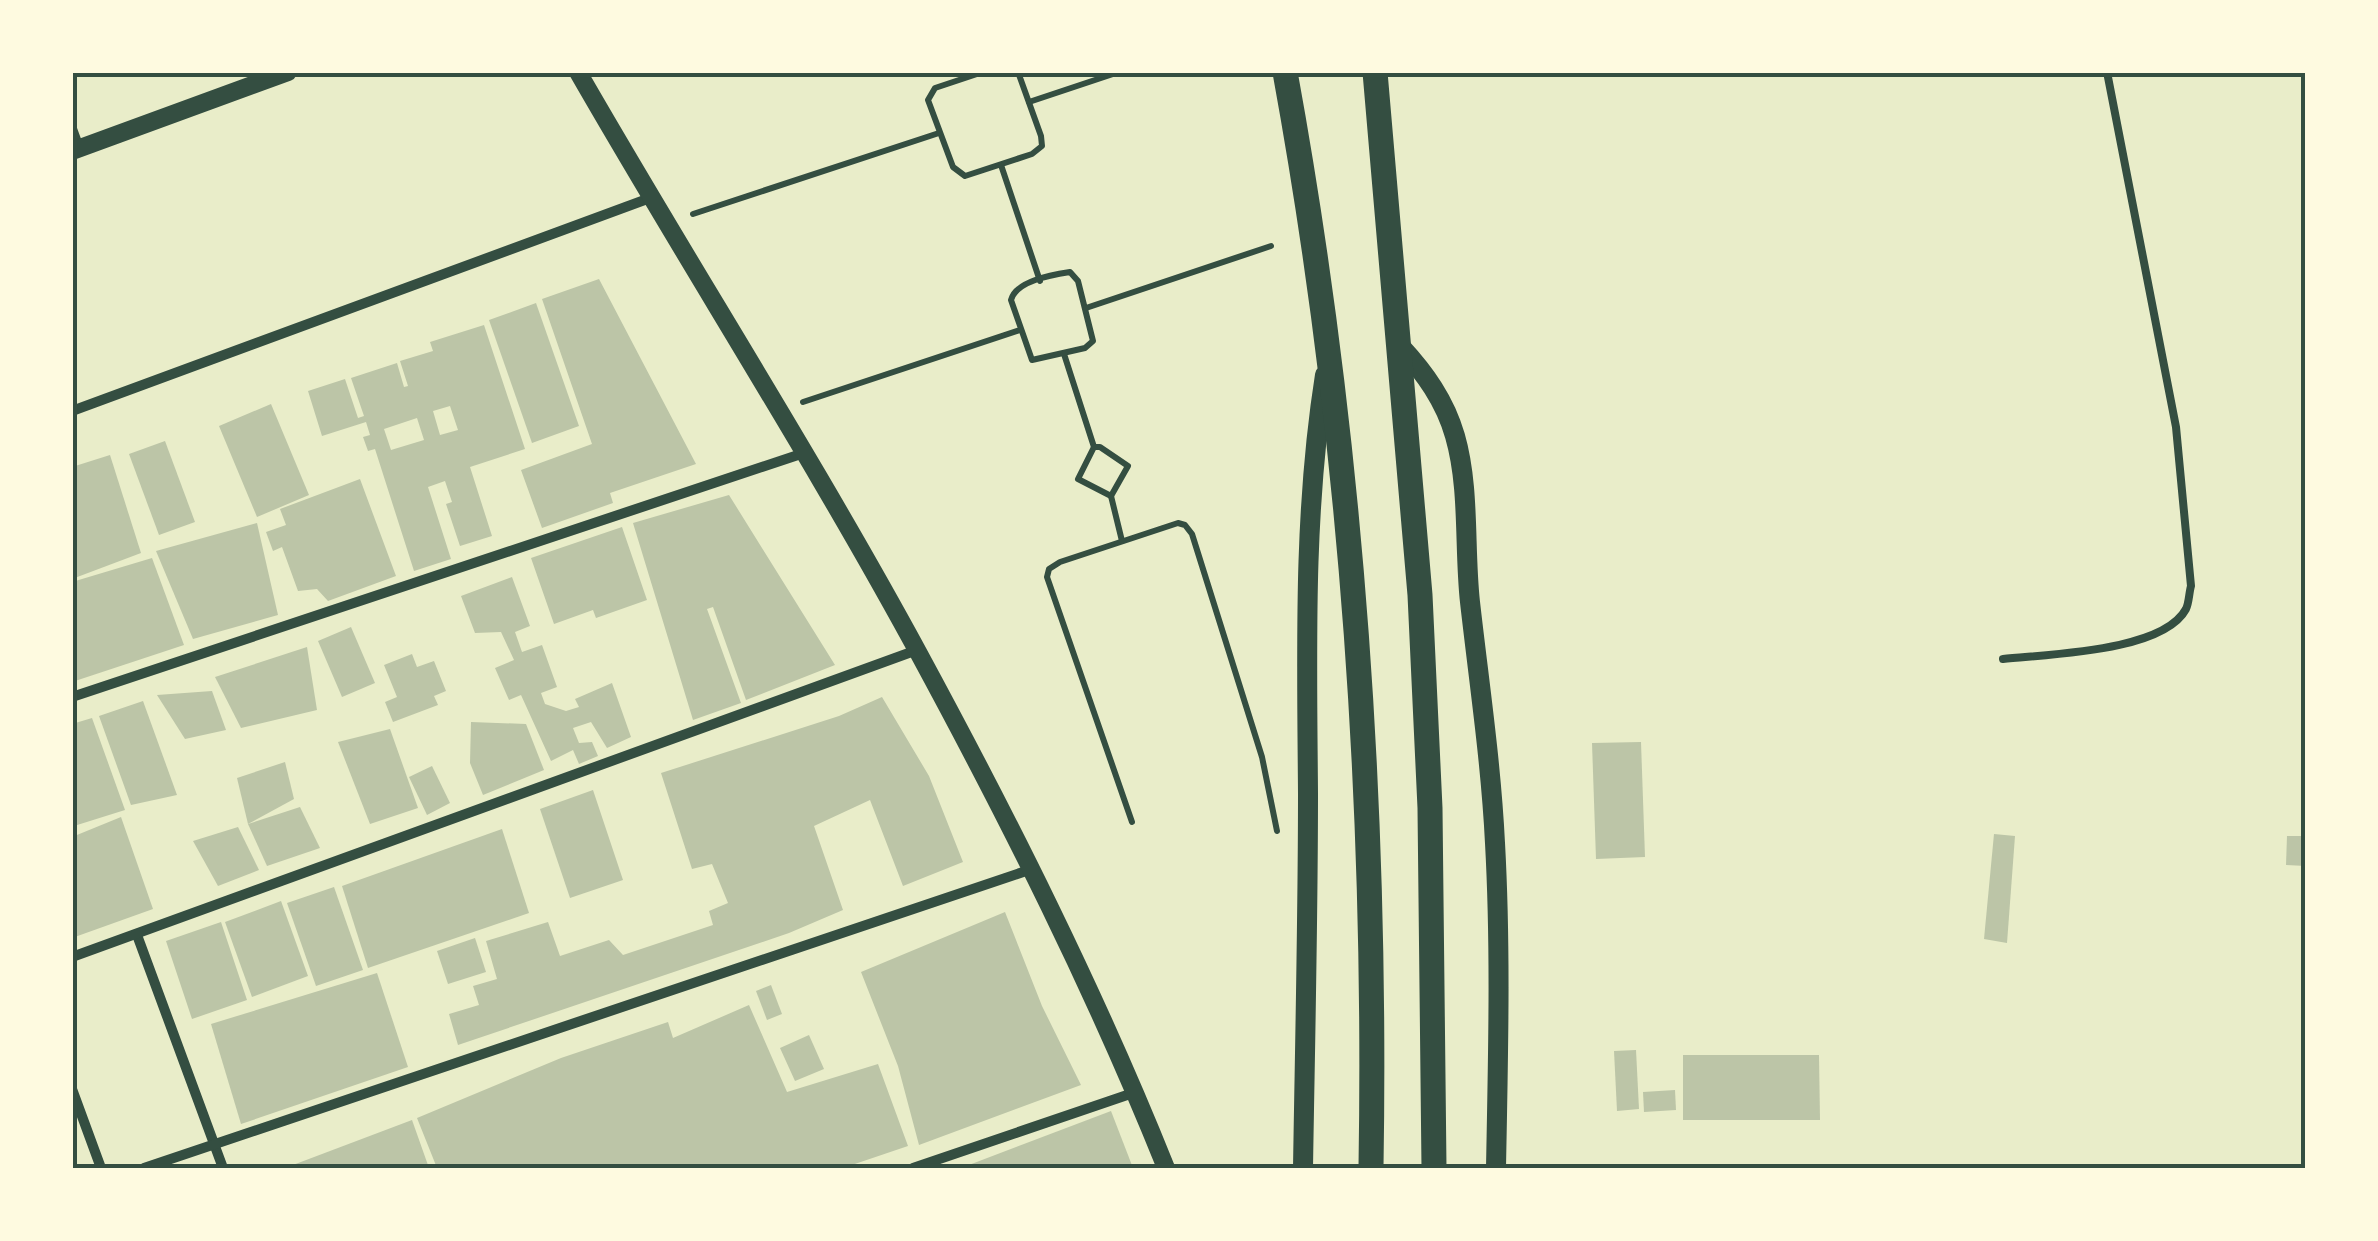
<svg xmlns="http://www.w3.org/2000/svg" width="2378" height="1241" font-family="Cabin,sans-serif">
<rect width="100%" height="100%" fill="#e9edc9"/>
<!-- building -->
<g fill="#bcc5a7" fill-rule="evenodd">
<polygon points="599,279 696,464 610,493 613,503 542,528 521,470 592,444 542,299"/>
<polygon points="536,303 579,426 532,443 489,320"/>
<path d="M 484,325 L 525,449 L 470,467 L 492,536 L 460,546 L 446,504 L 452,502 L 445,481 L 428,487 L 451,559 L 414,571 L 375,449 L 368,451 L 363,437 L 370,435 L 366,422 L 322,436 L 308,391 L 345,379 L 358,418 L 364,416 L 351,378 L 397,363 L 404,387 L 408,386 L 400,361 L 433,351 L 430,342 ZM 450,406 L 458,430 L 440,435 L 433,411 ZM 417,418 L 424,440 L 391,450 L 384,429 Z"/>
<polygon points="271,404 309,495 257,517 219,426"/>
<polygon points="165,441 195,522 159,535 129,454"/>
<polygon points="110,455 141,553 72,579 72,467"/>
<polygon points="360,479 396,576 328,601 317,589 298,591 282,547 273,551 266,532 286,525 280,509"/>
<polygon points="729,495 835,665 746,700 713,607 707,609 741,703 693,720 633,523"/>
<polygon points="257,523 278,615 193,639 156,551"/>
<polygon points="622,527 647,600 596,618 593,610 554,624 531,558"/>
<polygon points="152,558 184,645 72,682 72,582"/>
<polygon points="512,577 530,626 515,632 522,652 542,645 557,687 541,693 545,704 566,711 579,707 575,699 612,683 631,737 607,748 591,722 573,728 579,743 592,742 598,756 579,764 573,750 551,761 521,695 509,700 495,668 514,660 501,632 475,633 461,596"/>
<polygon points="351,627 375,683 342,697 318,641"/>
<polygon points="307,647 317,710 241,728 215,677"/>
<polygon points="412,654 417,667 434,661 446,691 434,696 438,705 393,722 385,702 397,697 384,665"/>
<polygon points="212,691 226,730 185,739 157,695"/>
<polygon points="882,697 929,776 963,862 903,886 870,800 814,826 843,910 789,933 458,1045 449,1014 479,1005 473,986 497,979 486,941 548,922 560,956 609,940 623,955 713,925 709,911 728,903 712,864 692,869 661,773 839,716"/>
<polygon points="143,701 177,795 131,805 99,716"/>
<polygon points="92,718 125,810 74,826 72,724"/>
<polygon points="471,722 526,724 544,770 483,795 470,763"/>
<polygon points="390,729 418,808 370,824 338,742"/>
<polygon points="1641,742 1645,857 1596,859 1592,743"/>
<polygon points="285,762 294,799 248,824 237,778"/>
<polygon points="432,766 450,803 427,815 409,777"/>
<polygon points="593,790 623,880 570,898 540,809"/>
<polygon points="300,807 320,848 267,866 248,824"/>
<polygon points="121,817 153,909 72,938 72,837"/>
<polygon points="238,827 259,870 218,886 193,841"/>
<polygon points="502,829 529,913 368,968 342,886"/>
<polygon points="1994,834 2015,836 2007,943 1984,939"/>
<polygon points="2287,836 2306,836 2306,866 2286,865"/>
<polygon points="334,887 363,970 316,986 287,903"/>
<polygon points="281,901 308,976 252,997 225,922"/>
<polygon points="1005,912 1042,1006 1081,1085 919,1145 898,1066 861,972"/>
<polygon points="221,922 247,1000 192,1019 166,941"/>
<polygon points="475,938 486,972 448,984 437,951"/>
<polygon points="377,973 408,1067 241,1124 211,1024"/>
<polygon points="771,985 782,1014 767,1020 756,991"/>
<polygon points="749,1005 787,1092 878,1064 908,1146 843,1168 437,1168 417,1118 561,1058 668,1022 673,1038"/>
<polygon points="809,1035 824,1069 795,1081 780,1048"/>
<polygon points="1636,1050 1639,1109 1617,1111 1614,1051"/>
<polygon points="1683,1055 1819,1055 1820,1120 1683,1120"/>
<polygon points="1675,1090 1676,1110 1644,1112 1643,1092"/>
<polygon points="1111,1111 1133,1168 961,1168"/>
<polygon points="412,1120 429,1168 285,1168"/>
</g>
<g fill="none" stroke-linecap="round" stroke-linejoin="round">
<!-- path -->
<g stroke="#344e41" stroke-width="6">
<polyline points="983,72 935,88 928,100 953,167 965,176 1032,154 1042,146 1041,136 1018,72"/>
<polyline points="1029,102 1119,72"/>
<polyline points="1001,165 1040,281"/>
<polyline points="693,214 939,133"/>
<path d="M 1070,272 L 1078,281 L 1093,341 L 1085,348 L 1032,360 L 1011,300 C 1016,281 1051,275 1070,272 Z"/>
<polyline points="1086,308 1271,246"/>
<polyline points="1064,354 1094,447"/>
<polyline points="803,402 1020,330"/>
<polygon points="1094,447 1100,447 1128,466 1111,496 1078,479"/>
<polyline points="1111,496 1122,541"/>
<polyline points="1132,822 1047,577 1049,569 1060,562 1178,523 1185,525 1192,534 1262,757 1277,831"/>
</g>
<!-- service -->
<g stroke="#344e41" stroke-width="8">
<polyline points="72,126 79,145"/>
<path d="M 2003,659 C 2047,654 2163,652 2186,609 C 2189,603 2189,593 2191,586 L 2176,427 L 2107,72"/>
</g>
<!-- minor -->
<g stroke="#344e41" stroke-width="10">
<polyline points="72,411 650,198"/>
<polyline points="72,697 804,453"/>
<polyline points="137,935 223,1168"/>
<polyline points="72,957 917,650"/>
<polyline points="72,1089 101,1168"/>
<polyline points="144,1168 1032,869"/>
<polyline points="913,1168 1136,1092"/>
</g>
<!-- tertiary -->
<g stroke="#344e41" stroke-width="18">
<path d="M 578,72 C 690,267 811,455 918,652 C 1009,820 1095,991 1166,1168"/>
<polyline points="72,151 288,72"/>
</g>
<!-- secondary -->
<g stroke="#344e41" stroke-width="20">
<path d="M 1400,346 C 1425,373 1445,401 1455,436 C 1470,488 1464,548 1470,602 C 1479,682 1491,762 1495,843 C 1501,951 1498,1060 1496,1168"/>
<path d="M 1303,1168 C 1305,1044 1308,919 1308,794 C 1307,653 1303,514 1325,375"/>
</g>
<!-- trunk -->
<g stroke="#344e41" stroke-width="25">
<path d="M 1285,72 C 1351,433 1377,802 1371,1168"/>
<polyline points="1375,72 1420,595 1430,808 1434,1168"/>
</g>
</g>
<!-- border -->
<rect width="2378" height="1241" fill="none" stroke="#fefae0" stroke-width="150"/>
<rect x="75" y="75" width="2228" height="1091" fill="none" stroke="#344e41" stroke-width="4"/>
</svg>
